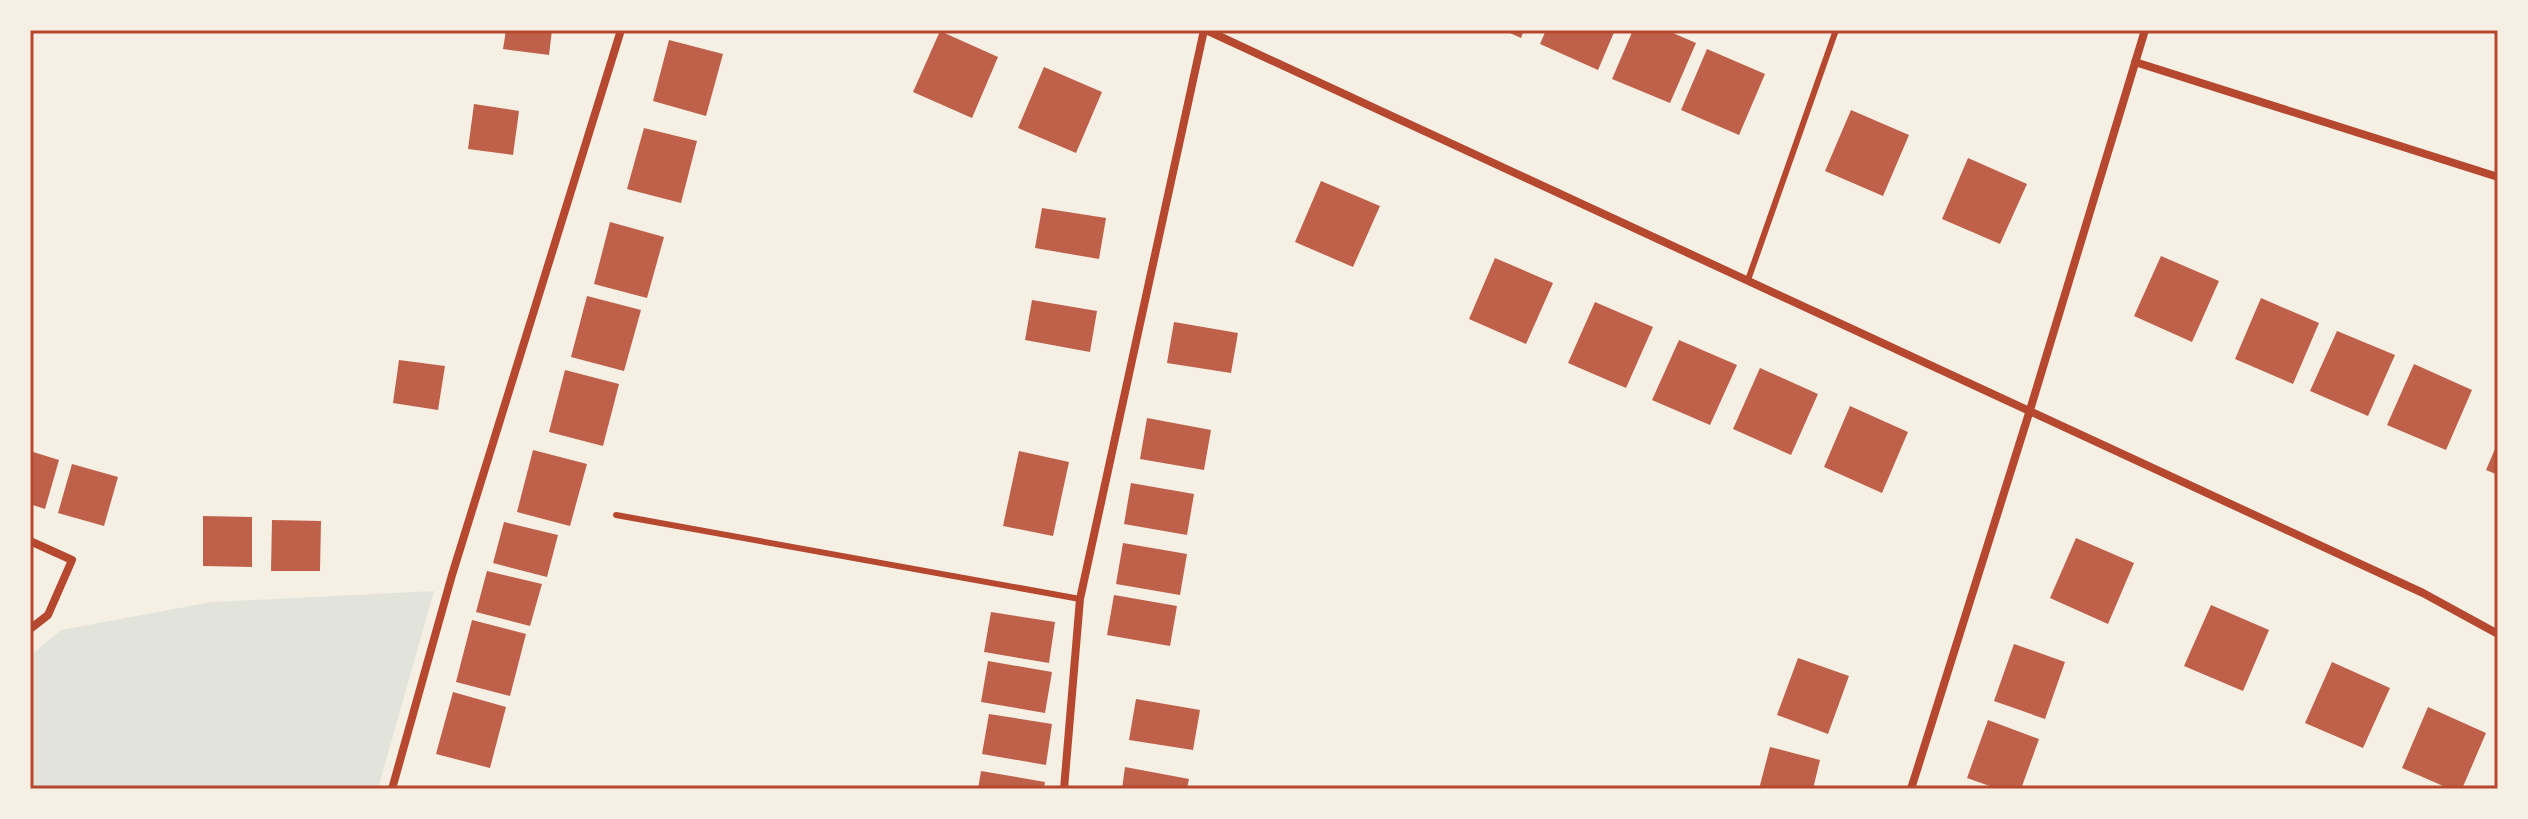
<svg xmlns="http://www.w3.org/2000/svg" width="2528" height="819" font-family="'Roboto Serif',serif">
<rect width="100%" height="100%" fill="#f6efe4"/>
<!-- green -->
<polygon fill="#e2e4dc" points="434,591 378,789 30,789 30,656 61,630 212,602"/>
<!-- building -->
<g fill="#bf614a">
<polygon points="506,30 552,30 549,55 503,49"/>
<polygon points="1503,30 1524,30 1521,38"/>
<polygon points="1546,30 1615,30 1598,70 1540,44"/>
<polygon points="1633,30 1666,30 1696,43 1670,103 1612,79"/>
<polygon points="940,31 998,57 972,118 913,92"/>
<polygon points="669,40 723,54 706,116 653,101"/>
<polygon points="1707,49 1765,74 1739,135 1681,110"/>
<polygon points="1044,67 1102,92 1076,153 1018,128"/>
<polygon points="474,104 519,111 513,155 468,149"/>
<polygon points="1851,110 1909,135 1883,196 1825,171"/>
<polygon points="644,128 697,141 681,203 627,189"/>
<polygon points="1968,158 2027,184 2000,244 1942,219"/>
<polygon points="1321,181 1380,206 1353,267 1295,242"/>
<polygon points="1042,208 1106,218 1099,259 1035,248"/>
<polygon points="610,222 664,237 647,298 594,284"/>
<polygon points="2161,256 2219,281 2192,342 2134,316"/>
<polygon points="1495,258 1553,283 1526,344 1469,319"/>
<polygon points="587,296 641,310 624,371 571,357"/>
<polygon points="2261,298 2319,323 2293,384 2235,359"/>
<polygon points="1032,300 1097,311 1090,352 1025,340"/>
<polygon points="1595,302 1653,327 1626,388 1568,363"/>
<polygon points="1174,322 1238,333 1231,373 1167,363"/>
<polygon points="2337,331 2395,355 2368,416 2310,391"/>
<polygon points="1679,340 1737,365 1710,425 1652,400"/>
<polygon points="399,360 445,366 438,410 393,403"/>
<polygon points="2414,364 2472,390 2446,450 2387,425"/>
<polygon points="1760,368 1818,394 1791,455 1733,429"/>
<polygon points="565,370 619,384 603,446 549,432"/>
<polygon points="1850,406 1908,432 1882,493 1824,467"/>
<polygon points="1147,418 1211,430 1204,470 1140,459"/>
<polygon points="2498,442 2498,475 2486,470"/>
<polygon points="533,450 587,464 570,526 517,512"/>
<polygon points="30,451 59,460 45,509 30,504"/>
<polygon points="1019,451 1069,462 1053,536 1003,526"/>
<polygon points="72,464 118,477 104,526 58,513"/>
<polygon points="1131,483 1194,494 1187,535 1124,524"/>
<polygon points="203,516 252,517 252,567 203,566"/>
<polygon points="272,520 321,521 320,571 271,571"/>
<polygon points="504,522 558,535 547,577 493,563"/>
<polygon points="2076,538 2134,563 2108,624 2050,598"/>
<polygon points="1123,543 1187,554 1180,595 1116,584"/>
<polygon points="487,571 542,584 530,626 476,612"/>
<polygon points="1114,595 1177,606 1170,646 1107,635"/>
<polygon points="2211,605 2269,630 2243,691 2184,666"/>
<polygon points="991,612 1055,622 1049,663 984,652"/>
<polygon points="472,620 526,634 510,696 456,682"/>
<polygon points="2014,644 2065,662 2045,719 1994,701"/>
<polygon points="1798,658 1849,676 1828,734 1777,715"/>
<polygon points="988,661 1052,672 1045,713 981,702"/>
<polygon points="2332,662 2390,688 2363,748 2305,723"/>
<polygon points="453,692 506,707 490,768 436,754"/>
<polygon points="1136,699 1200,710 1193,750 1129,740"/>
<polygon points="2428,707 2486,733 2462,789 2450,789 2402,768"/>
<polygon points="989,714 1052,724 1046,765 982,754"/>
<polygon points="1988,720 2039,739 2021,789 1998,789 1967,778"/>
<polygon points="1770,747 1820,760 1813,789 1759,789"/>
<polygon points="1125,767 1189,779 1187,789 1122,789"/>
<polygon points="981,771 1045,782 1044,789 978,789"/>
</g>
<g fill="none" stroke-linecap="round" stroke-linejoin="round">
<!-- service -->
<g stroke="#b5482f" stroke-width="6">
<polyline points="1748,280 1836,30"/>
<polyline points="616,515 1080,599"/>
</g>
<!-- minor -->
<g stroke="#b5482f" stroke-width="8">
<polyline points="1206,30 2423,593 2498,634"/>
<polyline points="2135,62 2498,177"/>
<polyline points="30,541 72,560 48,615 30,629"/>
<polyline points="392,789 452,575 621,30"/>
<polyline points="1064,789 1080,599 1204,30"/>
<polyline points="1911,789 2030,410 2145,30"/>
</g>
</g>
<!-- border -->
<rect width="2528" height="819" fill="none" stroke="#f6efe4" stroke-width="64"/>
<rect x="32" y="32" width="2464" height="755" fill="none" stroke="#b5482f" stroke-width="3"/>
</svg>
